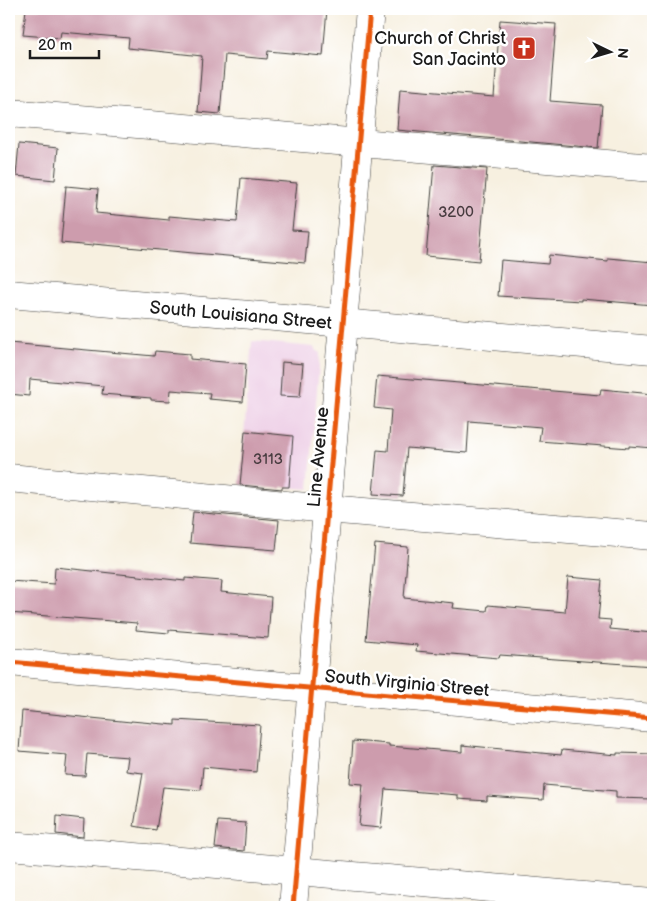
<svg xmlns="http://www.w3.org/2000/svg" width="662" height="916" font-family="'Balsamiq Sans',sans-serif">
<rect width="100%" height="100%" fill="#fff"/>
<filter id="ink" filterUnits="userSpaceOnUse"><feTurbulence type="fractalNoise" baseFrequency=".02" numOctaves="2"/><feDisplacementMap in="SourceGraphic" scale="10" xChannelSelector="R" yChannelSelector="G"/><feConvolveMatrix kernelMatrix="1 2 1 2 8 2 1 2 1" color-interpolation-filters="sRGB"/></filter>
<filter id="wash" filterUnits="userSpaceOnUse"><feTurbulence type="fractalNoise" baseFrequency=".0096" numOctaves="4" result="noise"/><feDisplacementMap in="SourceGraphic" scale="20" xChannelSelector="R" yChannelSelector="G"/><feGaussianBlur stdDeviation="1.12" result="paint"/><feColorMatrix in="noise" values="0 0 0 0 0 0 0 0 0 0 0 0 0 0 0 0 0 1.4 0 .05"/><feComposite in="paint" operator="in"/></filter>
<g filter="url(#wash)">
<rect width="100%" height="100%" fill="#f7f0e0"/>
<!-- built -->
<polygon fill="#eed0e7" points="252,341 313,347 320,353 309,489 240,483"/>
<g id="blocks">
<!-- building -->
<g fill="#cd9cad">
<polygon points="26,9 327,9 323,56 268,51 267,59 225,55 220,114 198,112 202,56 128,48 129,38 61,32 60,38 23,35"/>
<polygon points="500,20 556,24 550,101 602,105 598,148 397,130 400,89 494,97"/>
<polygon points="19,144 58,148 55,180 16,176"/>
<polygon points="434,165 487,169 479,261 426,256"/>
<polygon points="241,178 297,183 292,230 308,231 305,263 93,244 93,246 61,243 66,186 98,189 96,213 169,220 169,216 237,222"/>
<polygon points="549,255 608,261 608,258 653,262 653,305 581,299 581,301 498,296 501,260 548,264"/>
<polygon points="9,343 154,356 155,351 190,354 190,359 246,364 243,402 209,399 210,393 171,390 170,401 151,400 151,398 102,394 103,386 30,379 29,396 9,394"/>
<polygon points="282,362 303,364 300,397 280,396"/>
<polygon points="377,376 600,395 601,389 653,394 653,448 629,446 629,448 539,441 541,427 469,421 467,453 407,448 403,496 373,494 377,450 388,451 391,410 374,408"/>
<polygon points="245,431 293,436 289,487 282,487 282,489 240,485"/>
<polygon points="193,512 279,520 276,550 190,543"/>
<polygon points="375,544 408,547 404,598 454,603 453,608 487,611 488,605 565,612 568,577 602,580 598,619 611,620 610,629 653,633 653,666 500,655 499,658 416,651 417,645 366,640"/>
<polygon points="55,567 185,581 185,578 222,581 221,592 271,597 268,638 169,630 169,633 136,630 137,623 9,613 9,581 54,584"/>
<polygon points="22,711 131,722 131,721 175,725 175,720 260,725 256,772 203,767 201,790 163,787 156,830 134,826 143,773 126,771 128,757 87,754 85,776 65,775 67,755 19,751"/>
<polygon points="353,741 389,744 389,746 462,752 462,745 561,755 562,750 617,755 617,753 653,754 652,799 616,798 616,791 544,785 543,800 487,796 487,801 458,799 458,795 385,789 381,828 359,826 363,784 350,783"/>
<polygon points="57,816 84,819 83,837 56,834"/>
<polygon points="218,821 246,823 244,851 215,848"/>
</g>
</g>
</g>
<g filter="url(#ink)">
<use href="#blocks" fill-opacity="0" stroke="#3d3c39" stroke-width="1"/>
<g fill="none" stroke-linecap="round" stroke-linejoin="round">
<!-- minor casing -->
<g stroke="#3d3c39" stroke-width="29">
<g id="minor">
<polyline points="9,113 653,168"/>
<polyline points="9,294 653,350"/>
<polyline points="9,478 327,509 653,536"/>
<polyline points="9,662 653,718"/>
<polyline points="9,846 653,902"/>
</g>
</g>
<!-- major casing -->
<g stroke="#3d3c39" stroke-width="29">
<polyline id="major" points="293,907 370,9"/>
</g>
<!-- minor -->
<use href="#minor" stroke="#fff" stroke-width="28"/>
<!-- major -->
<use href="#major" stroke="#fff" stroke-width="28"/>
<!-- cycleway casing -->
<g stroke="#fff" stroke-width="8">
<g id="cycleway">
<polyline points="9,662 653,718"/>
<polyline points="293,907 370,9"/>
</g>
</g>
<!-- cycleway -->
<use href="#cycleway" stroke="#e8590c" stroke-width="5"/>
</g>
</g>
<!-- icons -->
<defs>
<g id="church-square" transform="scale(1.25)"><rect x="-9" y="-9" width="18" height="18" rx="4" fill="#c8321e" stroke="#fff"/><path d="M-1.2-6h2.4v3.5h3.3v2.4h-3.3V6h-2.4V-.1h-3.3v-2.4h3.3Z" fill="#fff"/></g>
</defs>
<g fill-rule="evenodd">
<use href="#church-square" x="524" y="48"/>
</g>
<g text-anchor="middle" stroke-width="5" stroke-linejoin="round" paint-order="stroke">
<!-- number labels -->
<g font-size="15" fill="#483c40">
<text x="456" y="217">3200</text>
<text x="268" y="464">3113</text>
</g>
<!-- poi labels -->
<g font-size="18" fill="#1c1c1c" stroke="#fff" text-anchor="end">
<text x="506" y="44">Church of Christ<tspan x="506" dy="21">San Jacinto</tspan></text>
</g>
<!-- street labels -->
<g font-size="18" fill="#1c1c1c" stroke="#fff">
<text transform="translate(241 315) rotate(5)" y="6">South Louisiana Street</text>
<text transform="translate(318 457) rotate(-85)" y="6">Line Avenue</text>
<text transform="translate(407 683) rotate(5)" y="6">South Virginia Street</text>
</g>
</g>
<!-- margin -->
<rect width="662" height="916" fill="none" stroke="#fff" stroke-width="30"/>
<!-- north arrow -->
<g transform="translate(610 52) rotate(95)" stroke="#ffffff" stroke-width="4" paint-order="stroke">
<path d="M0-4L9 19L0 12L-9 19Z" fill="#1c1c1c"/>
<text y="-8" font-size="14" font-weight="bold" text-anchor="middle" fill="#1c1c1c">N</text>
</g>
<!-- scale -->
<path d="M30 50v8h69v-8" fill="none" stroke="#1c1c1c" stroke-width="2.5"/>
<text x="38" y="50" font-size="15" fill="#1c1c1c" stroke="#ffffff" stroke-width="4" paint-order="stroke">20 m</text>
</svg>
